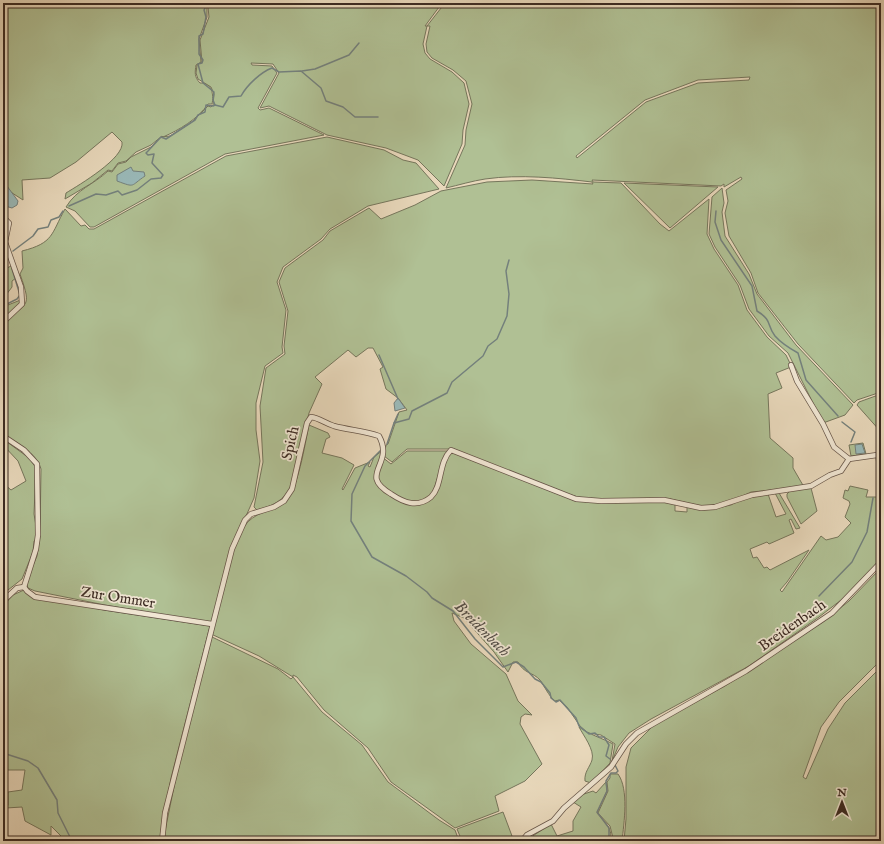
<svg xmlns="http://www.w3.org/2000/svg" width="884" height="844" font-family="'IM FELL English',serif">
<rect width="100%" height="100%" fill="#e8d8bb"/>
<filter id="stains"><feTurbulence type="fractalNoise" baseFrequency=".005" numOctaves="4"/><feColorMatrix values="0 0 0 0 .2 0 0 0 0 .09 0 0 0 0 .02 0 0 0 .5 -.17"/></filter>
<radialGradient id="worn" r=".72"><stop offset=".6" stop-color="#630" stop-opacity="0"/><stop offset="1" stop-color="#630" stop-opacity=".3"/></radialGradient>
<!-- green -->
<g fill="#b0c094" stroke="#76765c" fill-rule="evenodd">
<path d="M 3,3 L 210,3 L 207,7 L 207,17 L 199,39 L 201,62 L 196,65 C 195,72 194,77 200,83 C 212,82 214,95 212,104 L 208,104 C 198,119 179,130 163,137 L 162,136 L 151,145 L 136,152 L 126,161 L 118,163 L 112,171 L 108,170 L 92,183 L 65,199 L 66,193 C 79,185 125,158 122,142 L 112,132 L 76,162 L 50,178 L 22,180 L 23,200 L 3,187 Z"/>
<path d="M 212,3 L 442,3 L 425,26 L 427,26 L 445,3 L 873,3 L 881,7 L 881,392 L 857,400 L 854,403 L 798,344 L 758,293 L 751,273 L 729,236 L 725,213 L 728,201 L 726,190 L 742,179 L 741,177 L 724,187 L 724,184 L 721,186 L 592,180 L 593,182 L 621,183 L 660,224 L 669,231 L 709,199 L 707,234 L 714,249 L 738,285 L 747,310 L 767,337 L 786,355 L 799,382 L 791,367 L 776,373 L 782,388 L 768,394 L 770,438 L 793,458 L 793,468 L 804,487 L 751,492 L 730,502 L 712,506 L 701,506 L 670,499 L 602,500 L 578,497 L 551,489 L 454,449 L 407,449 L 392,462 L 384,456 L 386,445 L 388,444 L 399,412 L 407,410 L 398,398 L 386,389 L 380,369 L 383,367 L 373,348 L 368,348 L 356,357 L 348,350 L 315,377 L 322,384 L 309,413 L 291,486 C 284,501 272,506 257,510 L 254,507 L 263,462 L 260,406 L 266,368 L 285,354 L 284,346 L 288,311 L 279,282 L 285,268 L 323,240 L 330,231 L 369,208 L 381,219 L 415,205 L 441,191 L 487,182 L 532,180 L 593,184 L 592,182 C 558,178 520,174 485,179 C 472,181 459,185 446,188 L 465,145 L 466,130 L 472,104 L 466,81 L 453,70 L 432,58 L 427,52 L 426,44 L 430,26 L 427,26 L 423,44 L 425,53 L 430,59 L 452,72 L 464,83 L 469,104 L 463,130 L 462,144 L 444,186 L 418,160 L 386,148 L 327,135 L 269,106 L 260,108 L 279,73 L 273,64 L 251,63 L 252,65 L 272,66 L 277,73 L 258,108 L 260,110 L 269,108 L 324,135 L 225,154 L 94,227 L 90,227 L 75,211 L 66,207 C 77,189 93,185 108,171 L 112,172 L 118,164 L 126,162 L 131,157 L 151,147 L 161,137 L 170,136 L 192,122 L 208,106 L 211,107 L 213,105 L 214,94 L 211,87 L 198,79 L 196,73 L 197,65 L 202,62 L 200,40 L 209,17 L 208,7 ZM 750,77 L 749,80 L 698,83 L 646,102 L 577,158 L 576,156 L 645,100 L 698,80 Z"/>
<path d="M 327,137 L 384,150 L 403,160 L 416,163 L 439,189 L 368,206 L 330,229 L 321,239 L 283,267 L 277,282 L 286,310 L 282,347 L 283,353 L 265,366 L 256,403 L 256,430 L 260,461 L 254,498 L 234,543 L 211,623 L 105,605 L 35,591 L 28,588 L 26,582 L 37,556 L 40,533 L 41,469 C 37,453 16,442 3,434 L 3,325 C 26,300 33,311 20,274 L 23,268 L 22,251 C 54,243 51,234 65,209 L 81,226 L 85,225 L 89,229 L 94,229 L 226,156 Z"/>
<polygon points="624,183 718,187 670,228"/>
<polygon points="722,188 724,203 722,212 725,236 749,274 757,294 796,345 853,405 845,415 823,423 788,353 769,336 749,309 740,285 715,247 709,234 712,197"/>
<polygon points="13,265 16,278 12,281 12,287 3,299 3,270"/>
<polygon points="23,299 19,306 3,319 3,307"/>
<polygon points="881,394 881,432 857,405 859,402"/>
<path d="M 309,425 L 328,433 L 330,437 L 326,439 L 322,453 L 342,458 L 354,465 L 342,489 L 343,490 L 355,468 L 370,462 L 368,466 L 370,467 L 374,457 L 383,450 L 382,457 L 391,464 L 407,451 L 449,451 L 443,461 L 432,495 L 435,495 L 448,454 L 453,452 L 573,500 L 664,501 L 675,504 L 675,511 L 687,512 L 687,507 L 713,509 L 731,505 L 744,498 L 768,494 L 776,517 L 786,514 L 775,493 L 779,493 L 800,528 L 796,529 L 791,519 L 789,520 L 794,533 L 769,544 L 767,542 L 750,549 L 753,558 L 757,557 L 764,568 L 767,567 L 770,570 L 809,550 L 787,582 L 780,590 L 782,592 L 821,536 L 826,540 L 838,537 L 851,523 L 845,517 L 850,504 L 849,501 L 843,498 L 845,490 L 848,491 L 850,486 L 868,490 L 866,497 L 880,497 L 881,559 L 845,597 L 819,617 L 749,666 L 651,719 L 629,733 L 618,747 L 612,761 L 615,744 L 601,735 L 588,733 L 580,726 L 567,707 L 559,700 L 555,701 C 548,695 545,687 540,680 C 533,672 524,674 518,662 L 513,662 L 508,672 L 494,652 L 464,618 L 452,613 L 454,621 L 471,644 L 506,674 L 518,701 L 532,715 L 525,714 L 521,717 L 520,724 L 542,764 L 525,781 L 495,796 L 499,811 L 455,828 L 391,782 L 368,748 L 324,710 L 297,677 L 293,675 L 293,677 L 322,712 L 362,745 L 388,782 L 439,820 L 455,830 L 459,841 L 163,841 L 179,762 L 210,636 L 278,669 L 291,679 L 293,677 L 259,656 L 211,634 C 219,602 227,554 244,527 C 253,512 271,512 284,502 C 298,492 305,443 309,425 Z"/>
<polygon points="3,439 29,458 36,468 34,514 37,532 36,541 34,541 33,552 22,579 3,594 3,483 11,490 26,481 18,461 3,445"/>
<polygon points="863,443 866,454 851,456 849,445"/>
<polygon points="876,457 881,459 881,475 878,476"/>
<polygon points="811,488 817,511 801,524 787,497 787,494 791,490"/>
<polygon points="881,568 881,660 839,702 821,727 803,777 806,779 828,729 845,703 881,667 881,841 624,841 626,819 626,767 631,748 654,725 725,686 823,622 849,601"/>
<polygon points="24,590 30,594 104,610 210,626 171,778 160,841 129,837 128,841 66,841 51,826 51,835 25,821 22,807 6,808 8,805 8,792 22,790 25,770 3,770 3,606 13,595"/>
<path d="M 579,727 C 590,735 602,738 613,744 L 610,763 L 591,783 L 585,781 C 584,772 590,767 592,760 C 595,750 583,735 579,727 Z"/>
<path d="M 610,774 L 618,774 C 629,789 624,823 622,841 L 612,841 L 613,838 L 610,826 L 598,813 L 608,791 L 607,782 L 610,778 Z"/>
<path d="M 606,782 L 607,791 L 597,813 C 604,821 614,830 610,841 L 525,841 L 551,824 L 557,836 L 573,831 L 573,821 L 581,807 L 573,802 L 581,795 L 593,791 L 596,793 Z"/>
<polygon points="503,812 512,836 498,841 462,841 457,829"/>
</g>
<!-- water -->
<g fill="#99b8b7" stroke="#74807c">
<path d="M 131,167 L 133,171 L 144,172 L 145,176 C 130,186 136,188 117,181 L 117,175 Z"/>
<polygon points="7,186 18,201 17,205 12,208 5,206 4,187"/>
<polygon points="398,398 405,408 395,411 394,403"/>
<polygon points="862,444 865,453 856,454 855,445"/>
</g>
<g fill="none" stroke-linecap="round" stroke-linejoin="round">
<!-- stream -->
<g stroke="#74807c" stroke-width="1.5">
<polyline points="302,71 315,69 349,55 359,43"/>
<path d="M 215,105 L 223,107 L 229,97 L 241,96 C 247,85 261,72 272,68 L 279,72 L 301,71 L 321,88 L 326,101 L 343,107 L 355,117 L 378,117"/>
<polyline points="69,206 96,194 106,195 118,191 122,195 137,190 151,179 161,178 163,175 152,163 154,154 148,155 146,153 148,151 161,137 166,139 195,120 198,115 205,112 206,105 213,106 215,105 213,100 214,92 203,83 198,64 202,63 203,60 199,54 199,36 203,34 206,17 204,10 207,4 210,3"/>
<path d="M 716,211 L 715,222 L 721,240 L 752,286 L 757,311 C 773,321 766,324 775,336 C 782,344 789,348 798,353 L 806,380 L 838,416"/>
<polyline points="13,251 33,236 38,229 48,227 51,220 59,217 63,211"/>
<polyline points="3,306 17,299 20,295 12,269"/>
<polyline points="379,355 398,399"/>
<polyline points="842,422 855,432 851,442"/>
<polyline points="394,423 398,414"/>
<polyline points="387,444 394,423 409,419 412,411 447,393 452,382 483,356 488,346 497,339 507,316 509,294 506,271 509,260"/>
<polyline points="381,450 365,466 352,494 351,521 372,557 406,576 427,592 432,598 453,611 475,639 503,667 516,662 524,667 535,679 541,682 550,693 551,698 556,702 560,700 576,718 579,726 589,734 595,733 599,737 604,737 609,745 606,756 610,759"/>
<polyline points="819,596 852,562 867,532 873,498"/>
<polyline points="3,753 28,761 38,768 57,800 58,813 72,841"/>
<polyline points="609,841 609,828 597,812 607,791 606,781 611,773 616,773 618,771 615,765"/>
</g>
<!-- minor casing -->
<g stroke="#675649" stroke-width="6">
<g id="minor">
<polyline points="877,3 881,5"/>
<polyline points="3,322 22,304 21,287 5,242 9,223 6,220"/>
<polyline points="791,365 797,381 823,424 834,447 849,459 877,455 881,457"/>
<polyline points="3,436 24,450 37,464 38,535 36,549 24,587"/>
<polyline points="24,587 27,591 35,597 212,624"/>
<polyline points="3,601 17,588 24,587"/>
<path d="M 162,841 L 165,813 L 232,549 L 245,520 L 251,514 L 274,507 L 284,501 L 292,489 L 307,423 L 311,417 C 319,418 325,423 334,426 C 349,430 364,431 379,436 C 395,465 357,474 391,494 C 397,498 403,502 411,503 C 418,504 425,502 431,497 C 443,485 438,463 451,450 L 576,499 L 601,501 L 664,500 L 701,508 L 715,507 L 752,495 L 811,486 L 830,475 L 841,471 L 849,459"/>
<polyline points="522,841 527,835 553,821 564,808 611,767 626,744 637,733 746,671 832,613 881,562"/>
</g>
</g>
<!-- minor -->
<use href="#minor" stroke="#f0e6d3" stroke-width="4.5"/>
</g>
<g text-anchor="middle" stroke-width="3.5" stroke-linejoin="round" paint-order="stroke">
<!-- street labels -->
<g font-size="15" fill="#3c2b23" stroke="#f0e6d3">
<text transform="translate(290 443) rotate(-77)" y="5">Spich</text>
<text transform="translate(118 597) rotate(9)" y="5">Zur Ommer</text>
<text transform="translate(792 625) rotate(-35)" y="5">Breidenbach</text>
</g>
<!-- water labels -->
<g font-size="16" font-style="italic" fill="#534e48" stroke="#f0e6d3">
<text transform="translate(483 628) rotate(45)" y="6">Breidenbach</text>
</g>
</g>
<!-- margin -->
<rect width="884" height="844" fill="none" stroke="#e8d8bb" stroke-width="16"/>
<rect x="4" y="4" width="876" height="836" fill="none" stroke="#3c2b23" stroke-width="2"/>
<rect x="8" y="8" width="868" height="828" fill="none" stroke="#3c2b23"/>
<!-- north arrow -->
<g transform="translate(842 802)" stroke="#f0e6d3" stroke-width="3" paint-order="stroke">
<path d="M0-3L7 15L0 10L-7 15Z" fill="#3c2b23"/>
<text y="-6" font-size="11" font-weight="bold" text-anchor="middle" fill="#3c2b23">N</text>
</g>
<rect width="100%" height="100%" filter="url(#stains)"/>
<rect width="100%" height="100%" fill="url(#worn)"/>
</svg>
